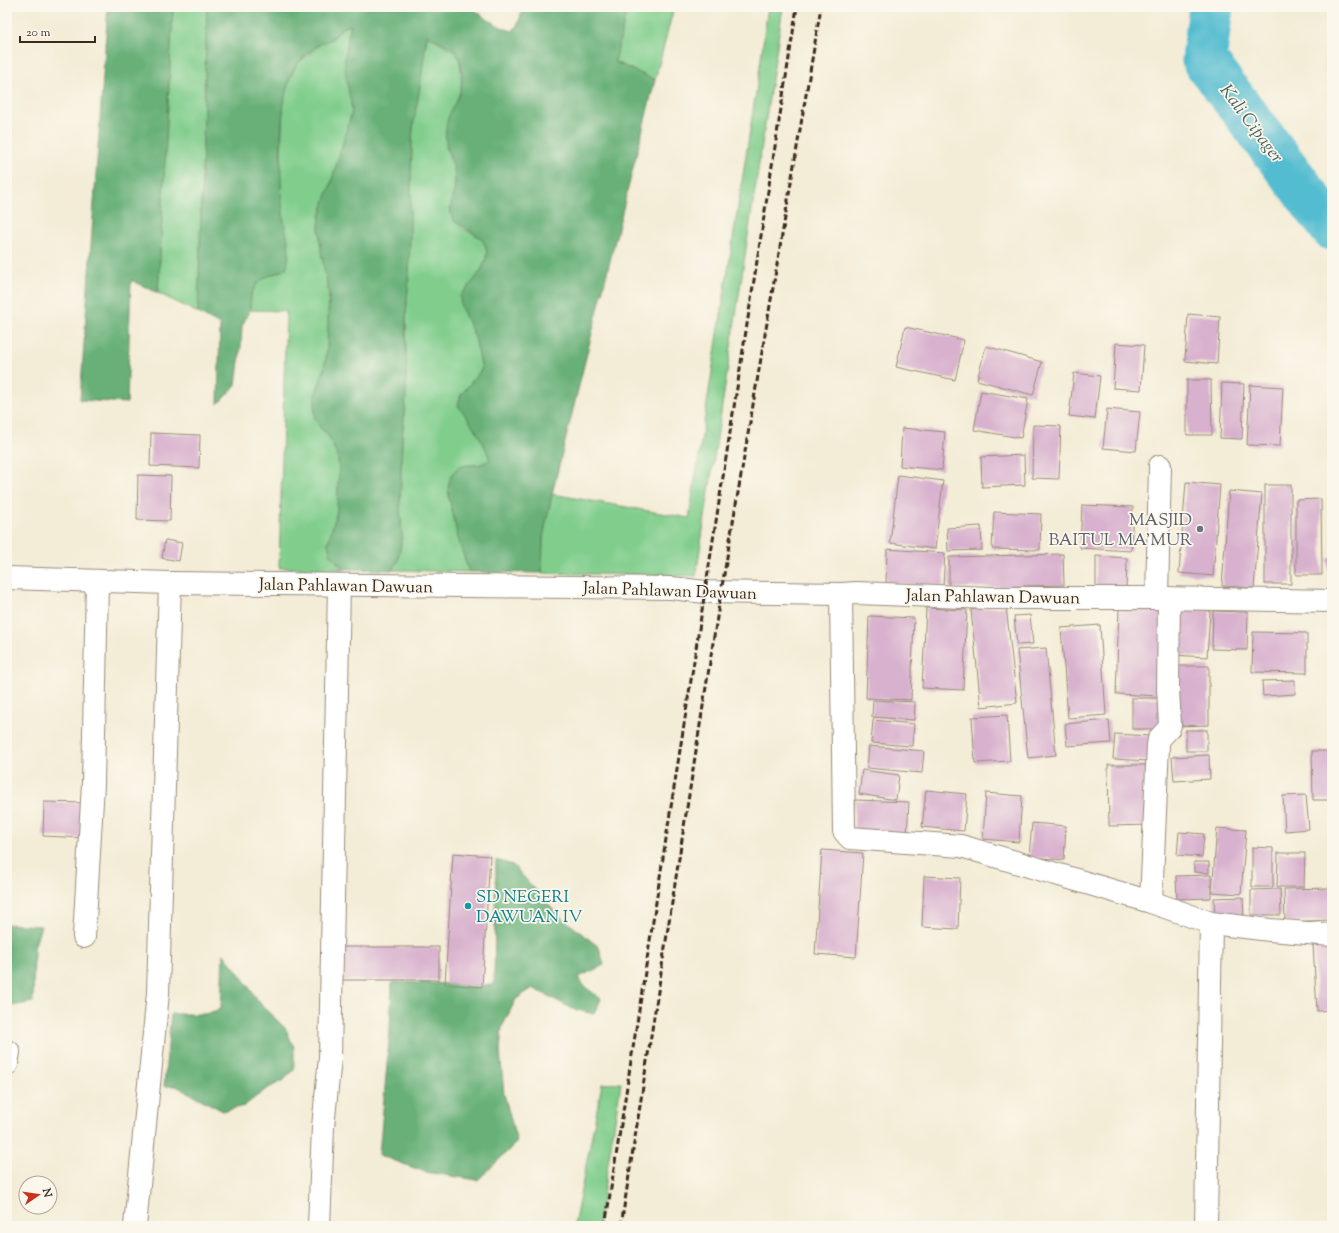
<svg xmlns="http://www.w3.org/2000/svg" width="1339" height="1233" font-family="'Sorts Mill Goudy',serif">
<rect width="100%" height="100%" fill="#fbf7ec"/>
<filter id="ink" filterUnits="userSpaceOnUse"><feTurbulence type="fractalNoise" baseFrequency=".025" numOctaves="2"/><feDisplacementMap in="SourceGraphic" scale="8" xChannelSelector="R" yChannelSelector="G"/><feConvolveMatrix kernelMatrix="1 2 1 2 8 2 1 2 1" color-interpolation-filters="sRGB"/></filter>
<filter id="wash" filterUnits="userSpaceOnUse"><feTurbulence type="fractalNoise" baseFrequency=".012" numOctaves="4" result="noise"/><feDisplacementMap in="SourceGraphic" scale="16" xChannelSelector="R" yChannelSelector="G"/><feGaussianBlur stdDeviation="0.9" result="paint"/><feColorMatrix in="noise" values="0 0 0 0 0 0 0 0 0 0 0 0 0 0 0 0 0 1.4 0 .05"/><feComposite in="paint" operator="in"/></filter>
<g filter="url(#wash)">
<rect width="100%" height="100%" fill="#f3ecd6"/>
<!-- green -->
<g fill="#80cd8c" stroke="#5e7c55">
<polygon points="173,7 207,7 198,313 158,293"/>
<polygon points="627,7 674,7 655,80 615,62"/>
<polygon points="768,7 783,7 696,576 542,573 543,537 552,494 689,518 759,73"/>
<path d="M 352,25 L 348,35 L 352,112 L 330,187 L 326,197 L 320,217 L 319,228 L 321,251 L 329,294 L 327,349 L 324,370 L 315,396 L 315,418 L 320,428 L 328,435 L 333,446 L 337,455 L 339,466 L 337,511 L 328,543 L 337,563 L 344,569 L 279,568 L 286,311 L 250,310 C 250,305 250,299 251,294 C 256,278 273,274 286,269 L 280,183 L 283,105 L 287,84 L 297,64 L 322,43 L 332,39 L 343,27 Z"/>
<path d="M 428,35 L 456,52 L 460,62 L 462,84 L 446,147 L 454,167 L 455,177 L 455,188 L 450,209 C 454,215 457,223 462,228 C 468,232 477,234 481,239 C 498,257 472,283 460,296 L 461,307 L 475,337 L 482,369 L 461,395 L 458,405 C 471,422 484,440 490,460 L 479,465 L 468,465 L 457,528 L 458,538 L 469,572 L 393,570 L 398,560 L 402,538 L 400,506 L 402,439 L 406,395 L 406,317 L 409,273 L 412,139 L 414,117 L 420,86 L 424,52 Z"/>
<polygon points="621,1083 598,1226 574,1226 602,1084"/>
</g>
<!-- forest -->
<g fill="#68b078" stroke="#526d4b">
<polygon points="108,7 173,7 158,293 131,280 127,403 80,400"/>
<path d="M 207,7 L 472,7 C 484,18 497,27 513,31 L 519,22 L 523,7 L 627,7 L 615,62 L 655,80 L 552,494 L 543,537 L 542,573 L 469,572 L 458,538 L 449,498 L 448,487 L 451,476 L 458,467 L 468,465 L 479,465 L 490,460 C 484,440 470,422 458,405 L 461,395 L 482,369 L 475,337 L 461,307 L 460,296 C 472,283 497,258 482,239 C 478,235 459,225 453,220 C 452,217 450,212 451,208 C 451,198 456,189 455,178 C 454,159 443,149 446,128 C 447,116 453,107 458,97 C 463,86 464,62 456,52 C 452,46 434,39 427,35 C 424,52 423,69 420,86 C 417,104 413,121 412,139 L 409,273 L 406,317 L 406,395 L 402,439 L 400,506 L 402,538 L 398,560 L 393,570 L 344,569 L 330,554 L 328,543 L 337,511 L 339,466 L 337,455 L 328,435 L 320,428 L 315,418 L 315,396 L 324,370 L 327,349 L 329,294 L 321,251 L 319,228 L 320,217 L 326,197 L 330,187 L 352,112 C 351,97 346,83 345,68 C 344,54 348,38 351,25 C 338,28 341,32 332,38 C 329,41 324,41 321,43 C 313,49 304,56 298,63 C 276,89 280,179 283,213 C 285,234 293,248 286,269 L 266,277 L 257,284 L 251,294 L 250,310 L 242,326 L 241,346 L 236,385 L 218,404 L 220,325 L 198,313 Z"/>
<polygon points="496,860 513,865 557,914 599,947 604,965 579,977 584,986 601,999 594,1014 573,1009 533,988 516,999 502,1027 500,1051 504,1094 517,1142 478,1180 425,1172 379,1155 390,1030 392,982 494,985"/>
<polygon points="7,924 41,926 34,948 33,1002 7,1007"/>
<polygon points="223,953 241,976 262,1006 285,1028 294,1047 294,1070 285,1079 265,1090 244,1106 223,1111 176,1086 164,1086 171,1014 205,1014 221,1009"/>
</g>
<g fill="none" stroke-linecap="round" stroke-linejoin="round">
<!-- river -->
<polyline stroke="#53bcd0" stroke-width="45" points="1211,7 1204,60 1332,228"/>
</g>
<g id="blocks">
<!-- building -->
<g fill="#d8b1ce">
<polygon points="1188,314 1220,317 1217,364 1185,361"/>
<polygon points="905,327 964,340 955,380 896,367"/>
<polygon points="1116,343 1144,345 1141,390 1113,388"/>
<polygon points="986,346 1042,362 1033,395 977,380"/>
<polygon points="1074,373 1100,376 1095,419 1069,416"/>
<polygon points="1187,380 1211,380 1212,435 1187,435"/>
<polygon points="1222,383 1244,384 1242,439 1220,438"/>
<polygon points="1250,385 1283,387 1280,446 1247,445"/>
<polygon points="981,391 1028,399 1021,438 974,430"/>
<polygon points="1107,409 1140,412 1136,451 1103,448"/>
<polygon points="1033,425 1061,426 1059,479 1032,478"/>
<polygon points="902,428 945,432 942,470 900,466"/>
<polygon points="151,433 200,435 199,468 150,466"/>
<polygon points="1024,455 1025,485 982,487 981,457"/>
<polygon points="138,475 171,476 170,521 137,520"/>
<polygon points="898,475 943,481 935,549 890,543"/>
<polygon points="1186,482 1220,485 1213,576 1179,573"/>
<rect x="1265" y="485" width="26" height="99"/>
<polygon points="1229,491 1262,494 1254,588 1222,586"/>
<polygon points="1321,499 1322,575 1296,575 1296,500"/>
<polygon points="1082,505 1133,507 1131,551 1080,548"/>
<polygon points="994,512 1041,514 1040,550 992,549"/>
<polygon points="981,526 982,550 948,551 947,528"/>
<polygon points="165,540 182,543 179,561 162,558"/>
<polygon points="887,549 945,553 943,586 886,583"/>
<polygon points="1063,554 1064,585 949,588 949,557"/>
<polygon points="1096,556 1127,558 1126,590 1096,589"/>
<polygon points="1332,558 1332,576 1329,576 1327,559"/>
<polygon points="1006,606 1017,703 981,707 971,610"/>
<polygon points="926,608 967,610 963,690 922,688"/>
<polygon points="1119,608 1163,610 1161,696 1116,694"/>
<polygon points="1174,608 1210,611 1207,657 1172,655"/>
<polygon points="1213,611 1248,612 1247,650 1212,649"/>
<polygon points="1030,615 1033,644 1017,645 1014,616"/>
<polygon points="869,616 914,618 911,700 866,698"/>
<polygon points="1100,625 1106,715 1068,718 1061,628"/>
<polygon points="1253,632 1307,633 1307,673 1252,672"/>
<polygon points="1046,648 1056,755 1028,758 1017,650"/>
<polygon points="1177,666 1209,666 1209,725 1177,726"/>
<polygon points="1295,680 1295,694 1263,696 1262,681"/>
<rect x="1132" y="698" width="31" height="31"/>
<polygon points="873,700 915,702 914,720 872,717"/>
<polygon points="1007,715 1010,761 975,763 972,717"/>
<polygon points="873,720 914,724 912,746 871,743"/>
<polygon points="1109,720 1111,743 1067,746 1065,724"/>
<rect x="1186" y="730" width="21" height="21"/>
<polygon points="1115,734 1150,736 1149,761 1113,759"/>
<polygon points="869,746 924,751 922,773 867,768"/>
<polygon points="1312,751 1332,751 1332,800 1313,800"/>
<polygon points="1209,755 1210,779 1174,781 1172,757"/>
<polygon points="1108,765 1151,765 1151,825 1109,826"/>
<polygon points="862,770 899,775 896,800 859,794"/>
<polygon points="926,790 967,794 964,831 922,827"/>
<polygon points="986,793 1022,796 1019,842 983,839"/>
<polygon points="1306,795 1309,829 1285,831 1283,796"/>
<polygon points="855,800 909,802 907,836 854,833"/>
<polygon points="44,802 85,803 84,838 43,836"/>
<polygon points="1032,823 1066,826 1064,860 1029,857"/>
<polygon points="1217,828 1246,830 1241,894 1212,892"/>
<polygon points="1179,832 1204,834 1202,857 1177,855"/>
<polygon points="1252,847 1273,848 1273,887 1252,887"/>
<polygon points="822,850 863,853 856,957 815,954"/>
<polygon points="453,853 490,856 482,987 445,984"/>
<polygon points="1278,853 1305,853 1304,887 1277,887"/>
<polygon points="1194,862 1209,862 1209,873 1194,872"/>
<polygon points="1211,875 1211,898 1177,899 1176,876"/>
<polygon points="924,876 960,878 958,929 922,927"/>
<polygon points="1332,888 1332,920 1285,922 1284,889"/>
<polygon points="1280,889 1281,915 1251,915 1251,890"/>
<polygon points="1243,897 1244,919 1215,920 1214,898"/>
<polygon points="1332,944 1332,1010 1317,1011 1313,945"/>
<rect x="339" y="947" width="100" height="33"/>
</g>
</g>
</g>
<g filter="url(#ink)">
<use href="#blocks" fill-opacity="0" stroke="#978b7a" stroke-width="1"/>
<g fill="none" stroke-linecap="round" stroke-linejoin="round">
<!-- minor casing -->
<g stroke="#978b7a" stroke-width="24">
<g id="minor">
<polyline points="7,578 170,583 672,588 705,592 841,594 857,593 990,598 1157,598 1332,601"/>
<polyline points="841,594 844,831 850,838 961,846 1151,902 1211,923 1270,930 1332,935"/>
<polyline points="1157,598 1160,466"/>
<polyline points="1151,902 1158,745 1159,739 1169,728 1170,725 1168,689 1169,598"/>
<polyline points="84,937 93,784 97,581"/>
<polyline points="7,1064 9,1052"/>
<polyline points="135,1226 158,993 170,583"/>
<polyline points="319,1226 323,1127 330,1058 339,585"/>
<polyline points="1206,1226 1211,923"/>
</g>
</g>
<!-- minor -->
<use href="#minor" stroke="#fff" stroke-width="22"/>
<!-- rail -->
<g stroke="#3b2a1e" stroke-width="3" stroke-dasharray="6 3" stroke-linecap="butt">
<polyline points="605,1226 797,7"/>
<polyline points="621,1226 721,592 821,7"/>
</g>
</g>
</g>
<!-- markers -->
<circle fill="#6b7280" stroke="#fbf7ec" stroke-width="1.5" cx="1200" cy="529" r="4"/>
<circle fill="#0f9aa8" stroke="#fbf7ec" stroke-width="1.5" cx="468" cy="906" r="4"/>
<g text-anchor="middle" stroke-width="3.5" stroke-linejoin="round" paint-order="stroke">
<!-- worship labels -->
<g font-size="17" fill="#5b616d" stroke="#fbf7ec" text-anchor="end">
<text x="1192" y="525">MASJID<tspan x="1192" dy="20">BAITUL MA'MUR</tspan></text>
</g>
<!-- street labels -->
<g font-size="17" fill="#3b2a1e" stroke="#fbf7ec">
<text transform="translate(346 585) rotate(1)" y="6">Jalan Pahlawan Dawuan</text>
<text transform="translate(670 590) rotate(2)" y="6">Jalan Pahlawan Dawuan</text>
<text transform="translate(993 596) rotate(1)" y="6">Jalan Pahlawan Dawuan</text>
</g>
<!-- culture labels -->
<g font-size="17" fill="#0d838f" stroke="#fbf7ec" text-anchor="start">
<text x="476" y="902">SD NEGERI<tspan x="476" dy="20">DAWUAN IV</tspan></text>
</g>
<!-- water labels -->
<g font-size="18" font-style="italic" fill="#435d5c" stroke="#fbf7ec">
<text transform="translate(1252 123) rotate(53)" y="6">Kali Cipager</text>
</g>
</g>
<!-- margin -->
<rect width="1339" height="1233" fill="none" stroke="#fbf7ec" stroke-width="24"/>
<!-- north arrow -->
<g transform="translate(38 1195) rotate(77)"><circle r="19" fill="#fbf7ec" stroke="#aea59a"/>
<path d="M0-3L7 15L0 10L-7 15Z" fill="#c8321e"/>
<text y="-6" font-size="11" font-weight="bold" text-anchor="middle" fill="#3b2a1e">N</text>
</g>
<!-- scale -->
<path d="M20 36v6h75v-6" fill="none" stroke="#3b2a1e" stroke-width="2"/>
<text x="26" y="36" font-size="12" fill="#3b2a1e" stroke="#fbf7ec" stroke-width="3" paint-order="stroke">20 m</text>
</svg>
